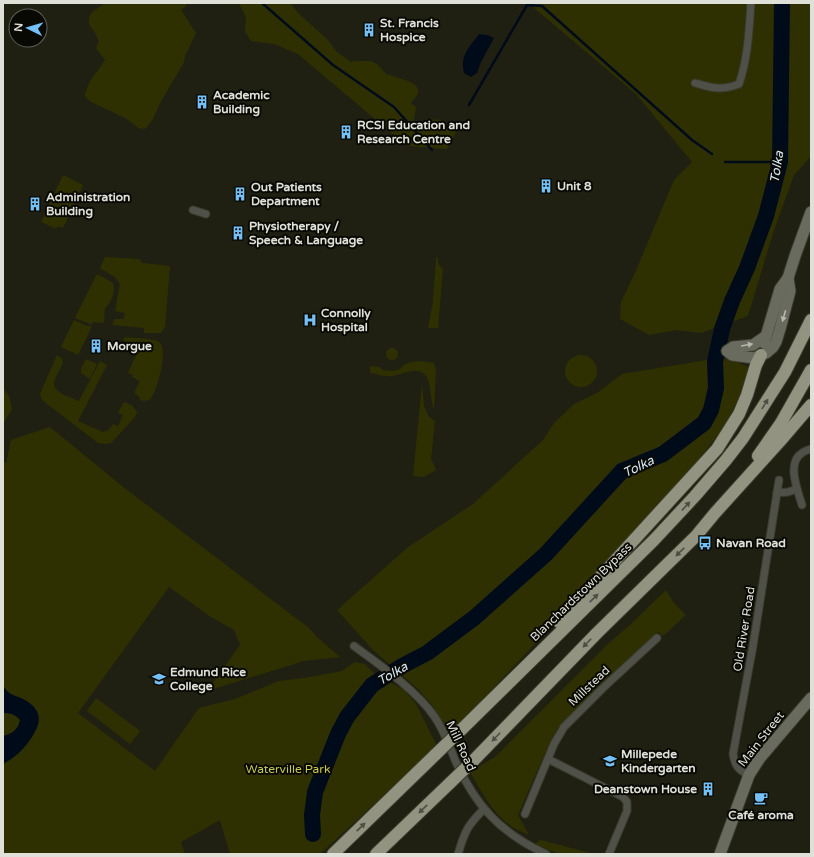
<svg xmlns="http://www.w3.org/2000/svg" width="814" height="857" font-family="'Varela Round',sans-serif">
<rect width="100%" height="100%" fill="#1f2011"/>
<!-- green -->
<g fill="#2f3002">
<path d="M 105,3 L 187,3 L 185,7 L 181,10 L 196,33 L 185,56 L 184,62 L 160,103 L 153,119 L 145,129 L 138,128 L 127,119 L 91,102 L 85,96 C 88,79 97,74 105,60 L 96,48 L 99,41 L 95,33 L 89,24 C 89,9 95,12 105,3 Z"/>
<path d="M 239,3 L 290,3 L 299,14 L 327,39 L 337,52 L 351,62 C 358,60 364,62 371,61 C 374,62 377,64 379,66 C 382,68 383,71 385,73 C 393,78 417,80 418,90 C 419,96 413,99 411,103 L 416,107 L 414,120 L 423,123 L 427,119 L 441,120 L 456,132 L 447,149 L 410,146 L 395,136 L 298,54 L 274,44 L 251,41 L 245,32 L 246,17 Z"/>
<polygon points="534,3 811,3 811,156 794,175 773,233 748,316 701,333 677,330 649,335 620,319 621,302 635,273 674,180 692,162 636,94 534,8"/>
<polygon points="63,175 83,185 63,228 58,226 56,229 41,222"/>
<polygon points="105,257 139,259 141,262 143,263 170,266 165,327 161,333 144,333 144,328 112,325 115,319 124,319 125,313 115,311 120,284 116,278 100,268"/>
<polygon points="436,257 438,258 438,264 443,269 438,328 428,328 433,302"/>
<path d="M 97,274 L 112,282 C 117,289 112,302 105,308 L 104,323 L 93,322 L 92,324 L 90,324 L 75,318 Z"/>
<polygon points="74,320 87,326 92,326 78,355 61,347"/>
<path d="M 125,337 C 133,338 153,338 159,342 C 169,348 157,394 149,400 L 143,401 L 139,399 L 140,397 L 135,394 L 135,391 L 140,381 L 132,377 L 133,375 L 128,373 L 139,349 L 123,340 Z"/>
<circle cx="392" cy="354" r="6"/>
<circle cx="581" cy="371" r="16"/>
<path d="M 57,355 L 62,358 L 63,363 C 61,369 54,377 54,384 C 54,393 72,398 79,401 L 100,361 L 107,365 L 78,421 L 103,432 L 109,430 L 113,424 L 118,426 L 123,415 L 118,413 L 124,402 L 133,406 L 133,408 L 136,410 L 137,413 L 135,417 L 111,443 L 105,444 L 98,443 L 42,400 L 40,394 Z"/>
<polygon points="722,358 731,359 748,367 742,393 722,430 672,492 549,629 449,735 432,705 418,689 373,650 337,610 407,548 473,504 543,440 554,423 574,404 597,393 622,374 713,359"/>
<polygon points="86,359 97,364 90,379 81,373 81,369"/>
<path d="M 421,361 L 434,363 L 436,369 L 434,411 C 431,401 431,388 428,380 C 421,363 404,374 392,376 C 384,377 377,374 370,373 L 370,366 L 379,367 L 383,370 L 393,371 L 400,369 L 405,364 L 412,362 Z"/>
<polygon points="422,384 424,406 429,417 435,421 431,459 436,470 424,477 413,476"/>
<polygon points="3,388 9,396 12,409 3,424"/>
<polygon points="50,427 122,486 309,628 317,637 340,657 304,661 207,691 240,645 234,630 211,617 169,587 78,713 155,771 199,708 235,699 279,681 304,678 342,671 355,662 365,664 375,674 404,690 416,704 437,746 320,854 230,854 220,820 181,842 185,854 3,854 3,462 6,463 11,440"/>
<path d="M 666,590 L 674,603 L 686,615 L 663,636 L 658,632 L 581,705 L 558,728 L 549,744 L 518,815 L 529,835 C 523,832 517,830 512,827 C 493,814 481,791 470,772 L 495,757 L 608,644 L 631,624 Z"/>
<polygon points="96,698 140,731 130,744 87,711"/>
<polygon points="541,840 594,854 559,854 535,844"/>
</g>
<!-- water -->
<g fill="#000b1a">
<path d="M 479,34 L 487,35 L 494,38 L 481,62 L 477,73 L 471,77 L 464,73 C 460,54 469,48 479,34 Z"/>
<path d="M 3,685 C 8,696 16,695 25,700 C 42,710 42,722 32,737 C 25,748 15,758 3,764 L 3,736 C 13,733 17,731 20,720 C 15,714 10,713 3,713 Z"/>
</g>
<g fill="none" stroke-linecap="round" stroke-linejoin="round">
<!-- stream -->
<g stroke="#000b1a" stroke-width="2.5">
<polyline points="262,3 333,65 394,107 432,150"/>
<polyline points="469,105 527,5 542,6 692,140 712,154"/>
<polyline points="725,162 780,162"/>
</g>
<!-- river -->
<polyline stroke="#000b1a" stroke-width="16" points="313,834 312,815 315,792 338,734 347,717 372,685 402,666 427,653 474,618 546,554 622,471 663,454 704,423 711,410 716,388 715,362 722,329 732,301 747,268 766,216 780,162 782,3"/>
<!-- street casing -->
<g stroke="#3a3b2d" stroke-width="9">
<g id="street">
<path d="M 695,83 C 713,88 720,91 739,84 C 748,58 749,30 751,3"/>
<polyline points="193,210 206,214"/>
<polyline points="777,493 788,492 797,489"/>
<path d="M 802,505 C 798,491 786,463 802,453 C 804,451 808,450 811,449"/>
<path d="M 354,646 C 380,665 416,690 434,716 C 444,730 449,745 455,760 C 475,805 500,833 546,854"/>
<polyline points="548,759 623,797 627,802 627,811 609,854"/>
<path d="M 749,775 C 738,770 735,766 733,754 L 753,646 L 779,480"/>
<polyline points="525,814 554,744 564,727 603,688 657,638"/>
<path d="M 458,854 C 465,831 467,826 484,809"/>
</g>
</g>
<!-- secondary casing -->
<g stroke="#3a3b2d" stroke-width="13">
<g id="secondary">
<polyline points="766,336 753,345 733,347 727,351 732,355 754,358 766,353 773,347 776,342 780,329 790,291 788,278"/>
<polyline points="764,343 780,289 788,278 795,256 811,212"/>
<polyline points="720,854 749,775 760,758 811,698"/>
</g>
</g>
<!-- highway casing -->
<g stroke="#3a3b2d" stroke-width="14">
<g id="highway">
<polyline points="758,456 781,423 811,370"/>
<polyline points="559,622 717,449 739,414 747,395 756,365 761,355"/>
<polyline points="462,729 654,540 695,496 726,460 743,438 785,372 811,320"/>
<polyline points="472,762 597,633 696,536 715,513 781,440 811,405"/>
<polyline points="333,854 436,754"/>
<polyline points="376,854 451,782"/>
</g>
</g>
<!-- street -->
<use href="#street" stroke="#4f5048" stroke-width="7"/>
<!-- secondary -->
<use href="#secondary" stroke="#6a6b5f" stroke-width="11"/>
<!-- highway -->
<use href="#highway" stroke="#929481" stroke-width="12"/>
<!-- highway-bridge casing -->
<g stroke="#3a3b2d" stroke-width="14" stroke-linecap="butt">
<g id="highway-bridge">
<polyline points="436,754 462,729"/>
<polyline points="451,782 472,762"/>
</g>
</g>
<!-- highway-bridge -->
<use href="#highway-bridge" stroke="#929481" stroke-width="12"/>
</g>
<!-- one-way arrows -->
<defs><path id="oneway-solid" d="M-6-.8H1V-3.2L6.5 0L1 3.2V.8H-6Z"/></defs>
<g fill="#b6b7ad">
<use href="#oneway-solid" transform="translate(784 316) rotate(106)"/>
<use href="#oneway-solid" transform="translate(747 345) rotate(-10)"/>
</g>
<g fill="#4e4e42">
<use href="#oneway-solid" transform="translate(765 404) rotate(-59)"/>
<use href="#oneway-solid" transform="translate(686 506) rotate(-47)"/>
<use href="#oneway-solid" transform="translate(680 552) rotate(136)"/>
<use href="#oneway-solid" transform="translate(594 598) rotate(-44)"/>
<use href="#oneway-solid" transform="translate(587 643) rotate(134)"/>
<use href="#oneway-solid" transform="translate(496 737) rotate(134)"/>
<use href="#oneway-solid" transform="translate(423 809) rotate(136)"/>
<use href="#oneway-solid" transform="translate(361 827) rotate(-44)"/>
</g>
<!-- icons -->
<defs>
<g id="building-bare" transform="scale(1.08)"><path d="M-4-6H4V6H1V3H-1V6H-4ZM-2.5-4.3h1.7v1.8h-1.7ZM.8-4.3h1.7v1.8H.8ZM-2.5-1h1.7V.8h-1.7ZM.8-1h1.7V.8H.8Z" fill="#75c0f6" stroke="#090904" stroke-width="2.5" paint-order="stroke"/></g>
<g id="hospital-bare" transform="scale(1.08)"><path d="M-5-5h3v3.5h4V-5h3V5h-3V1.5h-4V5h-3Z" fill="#75c0f6" stroke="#090904" stroke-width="2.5" paint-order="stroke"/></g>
<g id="bus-bare" transform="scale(1.08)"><path d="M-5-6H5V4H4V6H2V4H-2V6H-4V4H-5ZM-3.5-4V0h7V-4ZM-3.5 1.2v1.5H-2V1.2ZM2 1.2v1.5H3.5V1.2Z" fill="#75c0f6" stroke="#090904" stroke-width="2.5" paint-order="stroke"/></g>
<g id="school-bare" transform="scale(1.08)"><path d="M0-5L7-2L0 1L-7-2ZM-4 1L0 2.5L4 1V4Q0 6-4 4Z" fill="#75c0f6" stroke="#090904" stroke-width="2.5" paint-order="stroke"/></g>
<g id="cafe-bare" transform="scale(1.08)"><path d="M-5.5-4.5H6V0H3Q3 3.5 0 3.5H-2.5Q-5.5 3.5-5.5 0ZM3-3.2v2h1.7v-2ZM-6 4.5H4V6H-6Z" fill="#75c0f6" stroke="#090904" stroke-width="2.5" paint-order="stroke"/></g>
</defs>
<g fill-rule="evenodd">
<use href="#building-bare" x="369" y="30"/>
<use href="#building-bare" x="202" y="102"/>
<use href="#building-bare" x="346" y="132"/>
<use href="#building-bare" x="546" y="186"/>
<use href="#building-bare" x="240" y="194"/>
<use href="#building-bare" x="35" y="204"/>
<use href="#building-bare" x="238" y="233"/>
<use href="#hospital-bare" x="310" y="320"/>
<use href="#building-bare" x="96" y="346"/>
<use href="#bus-bare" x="705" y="543"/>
<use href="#school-bare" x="159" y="679"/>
<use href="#school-bare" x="610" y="761"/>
<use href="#building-bare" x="708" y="789"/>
<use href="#cafe-bare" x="761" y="798"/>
</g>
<g text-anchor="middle" stroke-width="4" stroke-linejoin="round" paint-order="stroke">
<!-- poi labels -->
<g font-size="12" font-weight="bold" fill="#dfe0d7" stroke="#090904" text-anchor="start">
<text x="380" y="27">St. Francis<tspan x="380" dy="14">Hospice</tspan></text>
<text x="213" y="99">Academic<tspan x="213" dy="14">Building</tspan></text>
<text x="357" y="129">RCSI Education and<tspan x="357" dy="14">Research Centre</tspan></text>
<text x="557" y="190">Unit 8</text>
<text x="251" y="191">Out Patients<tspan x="251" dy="14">Department</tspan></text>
<text x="46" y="201">Administration<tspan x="46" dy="14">Building</tspan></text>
<text x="249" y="230">Physiotherapy /<tspan x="249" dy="14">Speech &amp; Language</tspan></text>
<text x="321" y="317">Connolly<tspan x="321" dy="14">Hospital</tspan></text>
<text x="107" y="350">Morgue</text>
<text x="716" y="547">Navan Road</text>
<text x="170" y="676">Edmund Rice<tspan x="170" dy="14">College</tspan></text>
<text x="621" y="758">Millepede<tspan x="621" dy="14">Kindergarten</tspan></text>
<text x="697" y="793" text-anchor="end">Deanstown House</text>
<text x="761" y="819" text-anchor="middle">Café aroma</text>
</g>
<!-- street labels -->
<g font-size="12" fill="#dfe0d7" stroke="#090904">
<text transform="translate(581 592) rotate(-44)" y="4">Blanchardstown Bypass</text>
<text transform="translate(744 629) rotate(-81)" y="4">Old River Road</text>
<text transform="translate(589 686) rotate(-44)" y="4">Millstead</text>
<text transform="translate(761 739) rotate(-52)" y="4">Main Street</text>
<text transform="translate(461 746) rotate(65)" y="4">Mill Road</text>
</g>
<!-- park labels -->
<g font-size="12" fill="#c3c952" stroke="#090904">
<text x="288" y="773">Waterville Park</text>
</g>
<!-- water labels -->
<g font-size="13" font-style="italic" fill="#d4e7f5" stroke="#090904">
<text transform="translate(776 167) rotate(-81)" y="5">Tolka</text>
<text transform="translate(638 466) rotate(-26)" y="5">Tolka</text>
<text transform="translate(392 673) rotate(-30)" y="5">Tolka</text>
</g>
</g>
<!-- border -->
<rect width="814" height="857" fill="none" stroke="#dfe0d7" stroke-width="8"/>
<!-- north arrow -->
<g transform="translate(28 28) rotate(275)"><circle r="19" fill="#090904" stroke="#5f5f58"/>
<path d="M0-3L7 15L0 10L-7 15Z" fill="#75c0f6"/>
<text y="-6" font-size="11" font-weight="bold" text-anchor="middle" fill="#dfe0d7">N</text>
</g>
</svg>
